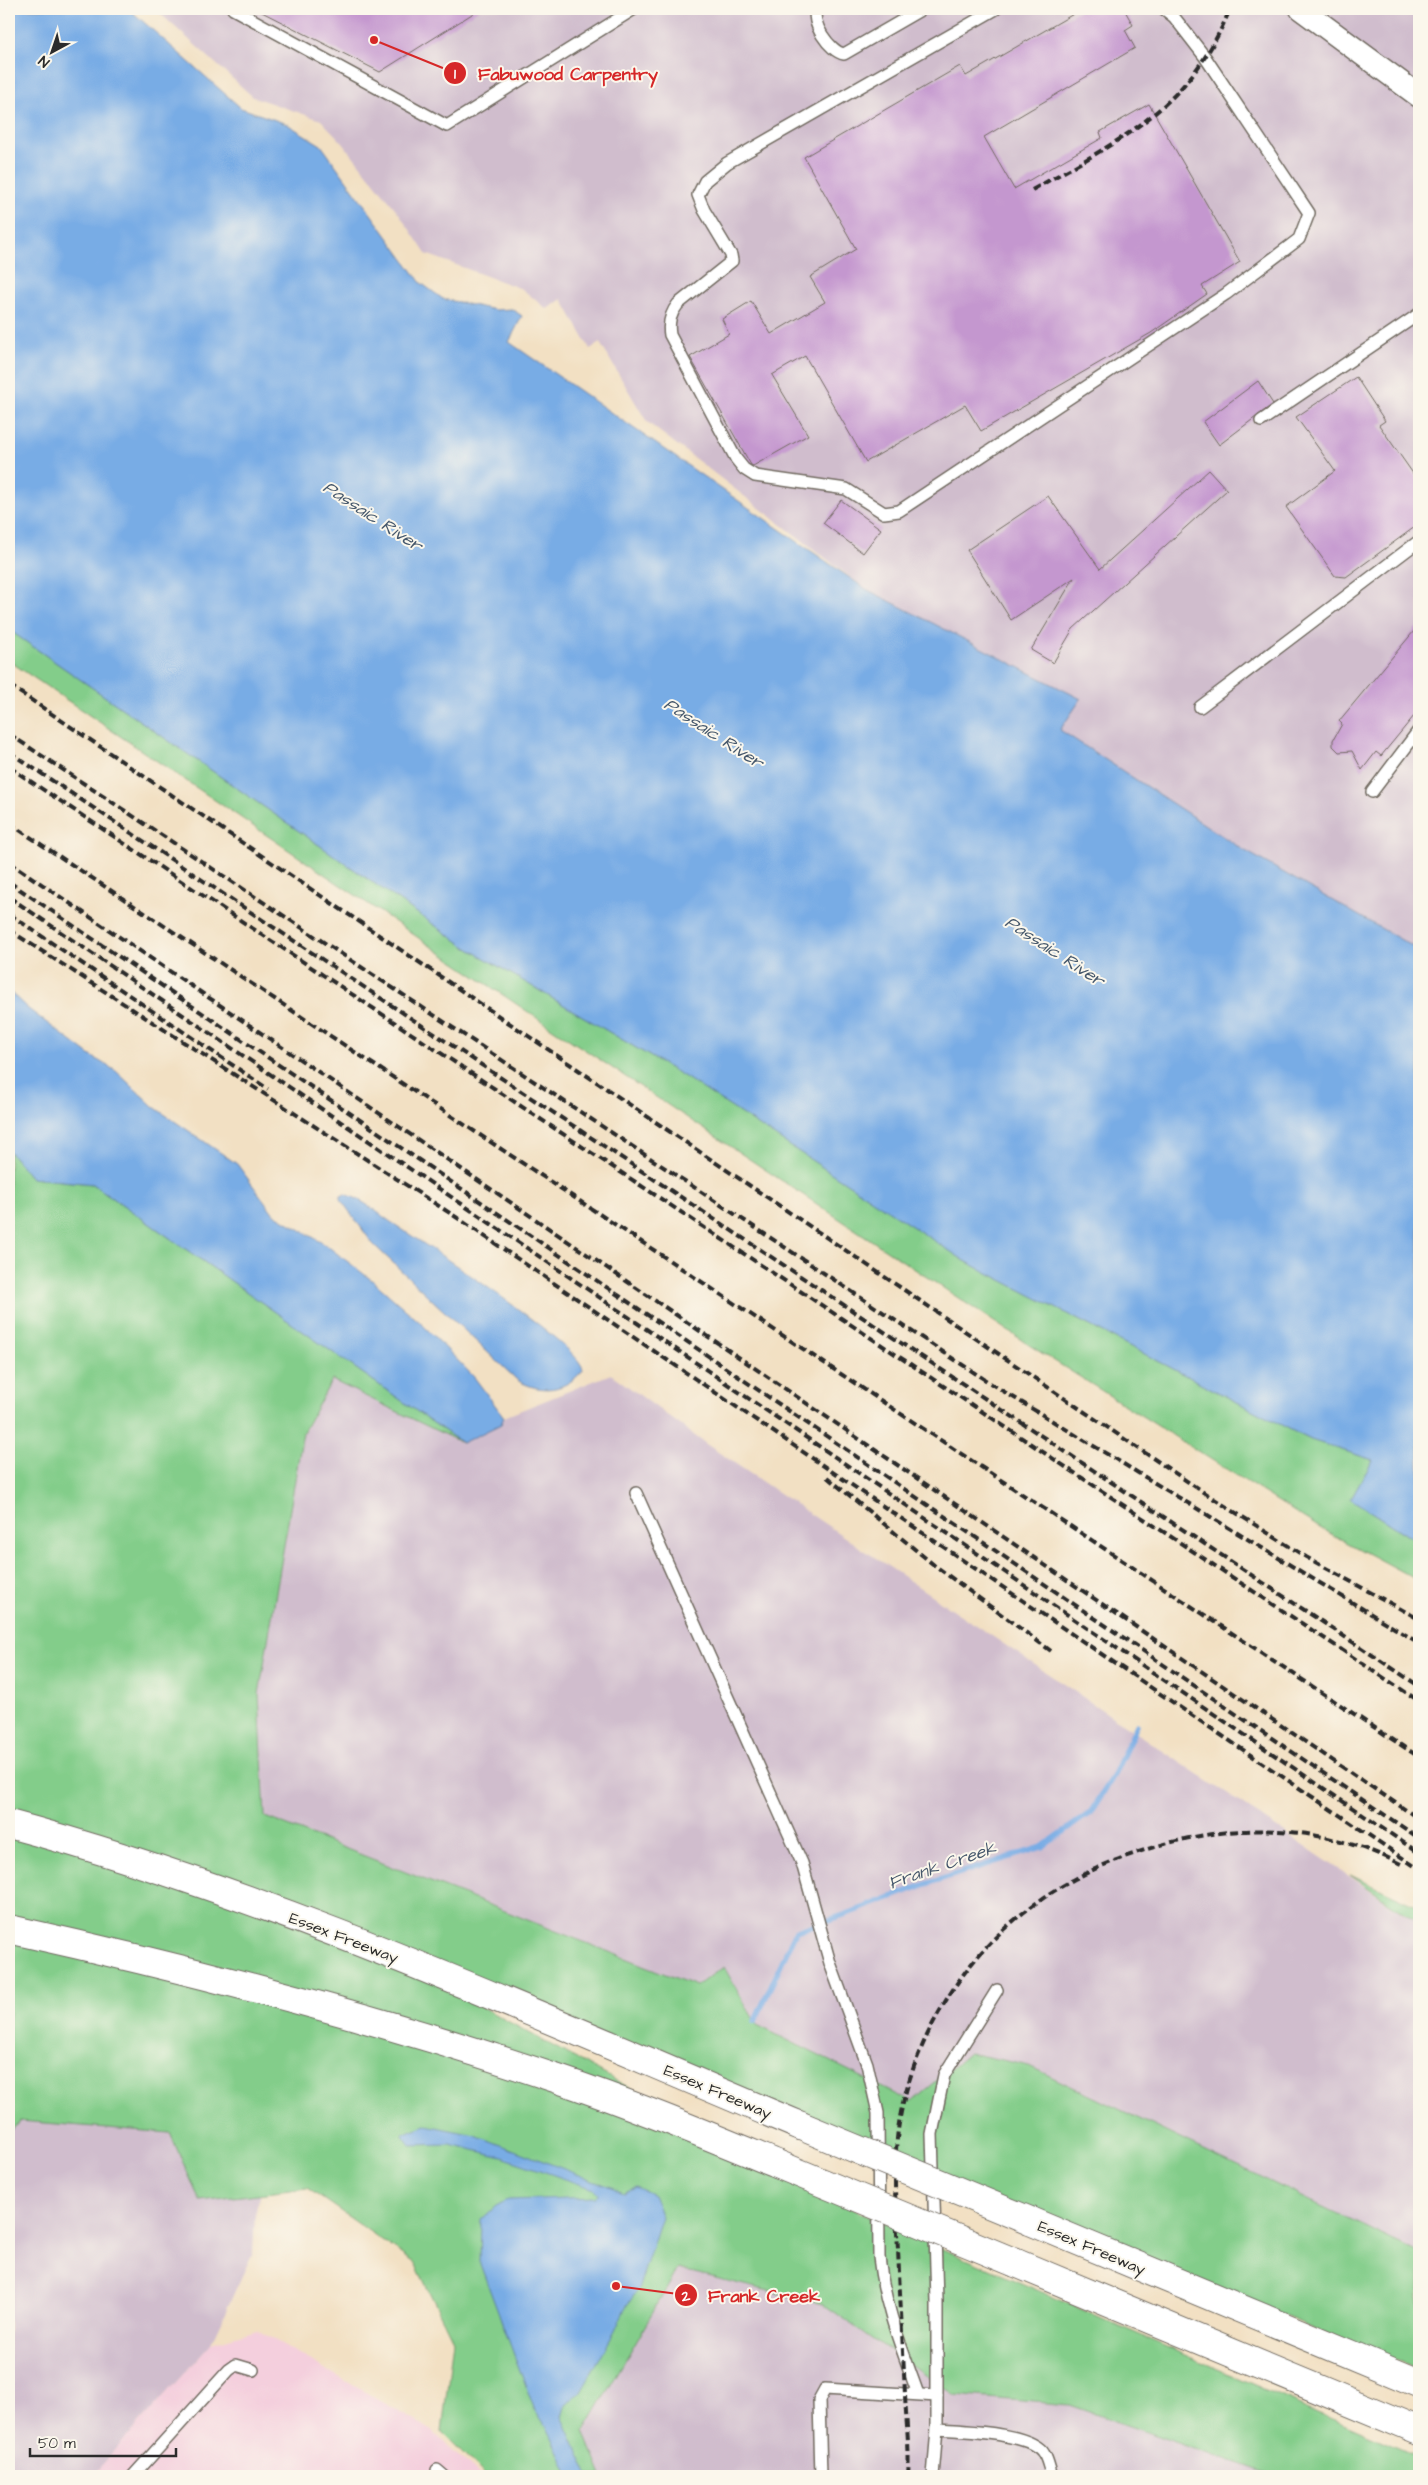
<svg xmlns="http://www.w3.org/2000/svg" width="1428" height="2485" font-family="'Architects Daughter',sans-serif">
<rect width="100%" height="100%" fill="#fbf7ec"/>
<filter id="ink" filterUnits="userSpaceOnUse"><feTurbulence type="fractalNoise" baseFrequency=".02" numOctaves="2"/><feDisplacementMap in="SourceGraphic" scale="10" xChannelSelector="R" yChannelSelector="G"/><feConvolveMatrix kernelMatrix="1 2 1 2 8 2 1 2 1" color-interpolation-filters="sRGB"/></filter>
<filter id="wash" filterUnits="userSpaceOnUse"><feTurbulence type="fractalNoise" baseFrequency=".0096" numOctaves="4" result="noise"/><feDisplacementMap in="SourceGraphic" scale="20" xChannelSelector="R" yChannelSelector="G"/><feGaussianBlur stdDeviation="1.12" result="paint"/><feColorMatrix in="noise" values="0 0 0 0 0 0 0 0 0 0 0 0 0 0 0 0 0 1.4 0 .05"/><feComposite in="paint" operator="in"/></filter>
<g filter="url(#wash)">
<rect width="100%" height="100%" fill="#f2e0c3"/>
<!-- built -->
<polygon fill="#f4cfdd" points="257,2330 431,2430 481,2476 92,2476 211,2343"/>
<!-- industrial -->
<g fill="#d0bdcd">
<polygon points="155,9 1419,9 1419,950 1242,849 1060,730 1080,699 866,589 647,422 600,343 590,349 562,299 547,309 522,289 426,254 398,212 342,142 321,120 253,97"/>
<polygon points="611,1374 706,1444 1419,1923 1419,2253 1029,2066 969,2053 912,2102 757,2025 696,1986 265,1817 259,1694 303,1433 332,1380 462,1443 501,1424 504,1417"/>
<polygon points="20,2121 277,2130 255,2214 253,2252 211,2343 92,2476 9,2476 9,2133"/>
<polygon points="678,2269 823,2304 954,2395 1069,2405 1272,2476 602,2476 584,2431"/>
</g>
<!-- green -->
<g fill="#83cd8a" stroke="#577c5a">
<polygon points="9,630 466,947 685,1077 965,1261 1295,1432 1311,1440 1373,1460 1351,1499 1419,1543 1419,1581 1320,1528 1029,1345 537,1018 9,661"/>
<polygon points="9,1151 31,1178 93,1184 462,1443 332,1380 303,1432 259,1694 265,1817 696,1986 724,1967 757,2025 912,2102 969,2053 1029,2066 1419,2253 1419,2370 405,1965 845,2206 1419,2457 1419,2476 1272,2476 1069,2405 954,2395 823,2304 678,2269 584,2431 602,2476 486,2476 442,2432 453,2340 415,2263 307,2188 200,2201 170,2133 20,2121 9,2133"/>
<polygon points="1350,1875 1419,1907 1419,1923"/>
</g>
<!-- water -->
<g fill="#78ace5" stroke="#526c88">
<polygon points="9,9 129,9 241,108 287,124 321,145 421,283 443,299 495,310 512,309 522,316 509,342 866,589 1081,699 1060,730 1242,849 1419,950 1419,1543 1351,1499 1373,1460 1311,1440 1295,1432 965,1261 685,1077 466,947 9,630"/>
<polygon points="9,991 27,1008 91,1056 116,1071 154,1107 237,1164 274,1214 326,1245 373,1281 422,1324 474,1377 504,1417 501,1424 462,1443 93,1184 31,1178 9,1151"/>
<path d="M 345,1194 C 365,1200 379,1215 397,1226 C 425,1245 581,1345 583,1370 C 565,1392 541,1394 517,1380 L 373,1244 L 341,1200 L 341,1196 Z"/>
<polygon points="426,2125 475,2135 624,2192 636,2187 653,2195 662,2216 638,2290 625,2308 615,2331 581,2391 565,2406 562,2416 589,2476 570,2476 547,2428 534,2408 480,2264 481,2220 496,2206 508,2200 596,2197 598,2193 594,2189 502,2157 450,2144 410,2145 402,2134"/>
</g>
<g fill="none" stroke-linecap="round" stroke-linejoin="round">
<!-- stream -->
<polyline stroke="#78ace5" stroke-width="5.5" points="755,2021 796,1931 847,1914 926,1884 1042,1847 1090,1813 1113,1777 1137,1725"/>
</g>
<g id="blocks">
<!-- building -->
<g fill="#c497cf">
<polygon points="256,9 480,9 380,72"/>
<polygon points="1082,9 1124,9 1133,25 1125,30 1135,48 984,137 1014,189 1102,138 1100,132 1149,104 1240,262 1202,286 1207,294 1151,333 981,431 965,405 866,462 805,356 772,375 808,435 753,466 751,465 690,357 729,334 722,319 751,301 771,334 825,302 810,277 856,249 804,157 960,66 966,76"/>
<polygon points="1356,377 1385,421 1379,425 1419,482 1419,524 1346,577 1335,576 1286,507 1335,471 1296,417"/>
<polygon points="1258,381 1273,404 1219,445 1203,422"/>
<polygon points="1209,470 1227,490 1073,629 1053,663 1031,650 1074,578 1011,620 967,550 1048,496 1100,569"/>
<polygon points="841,500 881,529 863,553 823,523"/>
<polygon points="1419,625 1419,710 1381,756 1376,752 1362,770 1352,751 1339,752 1333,746 1333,740 1342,724 1339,721"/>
</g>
</g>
</g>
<g filter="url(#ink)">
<use href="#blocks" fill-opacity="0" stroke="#716a60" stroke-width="1"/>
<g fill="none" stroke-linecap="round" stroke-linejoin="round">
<!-- service casing -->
<g stroke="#716a60" stroke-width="14">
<g id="service">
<polyline points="233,9 447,126 634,9"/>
<path d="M 817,9 C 809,21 830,52 844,54 L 922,9"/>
<path d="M 996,9 L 727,163 L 705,181 L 698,195 L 704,210 L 731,255 L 732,261 L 678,304 C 670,314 668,323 670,335 L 736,459 L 744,469 L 755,476 L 846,489 L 884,513 L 899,511 L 1226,294 L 1299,239 L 1309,213 L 1205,57 L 1174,17 L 1164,9"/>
<polyline points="1261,421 1419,314"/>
<polyline points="1200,707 1419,541"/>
<polyline points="1372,792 1419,730"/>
<path d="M 636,1493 L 802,1863 L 830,1963 L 867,2064 L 878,2113 L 879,2257 C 884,2305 902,2349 918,2394"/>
<path d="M 937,2429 C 960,2431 1032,2432 1044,2454 C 1048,2460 1049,2469 1052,2476"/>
<polyline points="437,2470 444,2476"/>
<polyline points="133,2476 229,2370 236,2365 253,2370"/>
<polyline points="821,2476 819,2400 825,2389 937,2396"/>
<polyline points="933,2476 937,2429 937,2301 932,2134 944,2075 997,1990"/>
</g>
</g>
<!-- minor casing -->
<g stroke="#716a60" stroke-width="25">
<polyline id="minor" points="1301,9 1419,96"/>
</g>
<!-- motorway casing -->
<g stroke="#716a60" stroke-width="30">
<g id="motorway">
<path d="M 9,1824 C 281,1897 542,2018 801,2126"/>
<path d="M 9,1929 C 194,1970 379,2018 558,2079 C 632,2104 704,2134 777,2164"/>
<polyline points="1030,2221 1419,2383"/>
<polyline points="1016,2263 1419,2431"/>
</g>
</g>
<!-- service -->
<use href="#service" stroke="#fff" stroke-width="11"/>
<!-- minor -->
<use href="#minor" stroke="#fff" stroke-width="22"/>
<!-- motorway -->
<use href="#motorway" stroke="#fff" stroke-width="28"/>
<!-- rail -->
<g stroke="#2b2b2b" stroke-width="4" stroke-dasharray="8 4" stroke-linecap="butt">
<path d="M 1032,190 C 1120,140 1189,109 1230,9"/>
<polyline points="9,685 1203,1492 1306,1557 1419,1619"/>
<polyline points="9,734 993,1385 1419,1643"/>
<polyline points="9,752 1419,1686"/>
<polyline points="9,767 1419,1701"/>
<polyline points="9,823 1419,1757"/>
<polyline points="9,862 1419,1819"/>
<polyline points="9,882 1419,1838"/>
<polyline points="9,897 1419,1853"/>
<polyline points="9,914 268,1089"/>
<polyline points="9,930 456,1217 1419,1869"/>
<polyline points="827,1477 934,1565 1051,1651"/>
<path d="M 908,2476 C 910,2450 906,2422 905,2395 C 903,2346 900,2298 898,2249 C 895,2203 892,2157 901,2112 C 911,2064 932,2019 960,1979 C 1003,1919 1064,1877 1133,1854 C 1226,1821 1314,1821 1403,1865"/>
</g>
<!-- motorway-bridge casing -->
<g stroke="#716a60" stroke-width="30" stroke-linecap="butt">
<g id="motorway-bridge">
<polyline points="801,2126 1030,2221"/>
<polyline points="777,2164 1016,2263"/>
</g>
</g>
<!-- motorway-bridge -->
<use href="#motorway-bridge" stroke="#fff" stroke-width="28"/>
</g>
</g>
<g text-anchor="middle" stroke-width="4" stroke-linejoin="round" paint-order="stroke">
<!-- street labels -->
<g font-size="16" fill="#2b2b2b" stroke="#fbf7ec">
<text transform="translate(344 1937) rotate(21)" y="6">Essex Freeway</text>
<text transform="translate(718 2091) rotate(23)" y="6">Essex Freeway</text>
<text transform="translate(1092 2247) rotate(23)" y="6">Essex Freeway</text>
</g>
<!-- water labels -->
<g font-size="18" font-style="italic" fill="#46586c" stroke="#fbf7ec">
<text transform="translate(373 516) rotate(33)" y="6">Passaic River</text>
<text transform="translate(714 733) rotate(33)" y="6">Passaic River</text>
<text transform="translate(1055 951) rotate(33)" y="6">Passaic River</text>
<text transform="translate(942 1865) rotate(-19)" y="6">Frank Creek</text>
</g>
</g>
<!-- callouts -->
<path fill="none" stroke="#d62828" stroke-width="2" d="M374 40L455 73M616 2286L686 2295"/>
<g fill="#d62828" stroke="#fbf7ec" stroke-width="2">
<circle cx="374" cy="40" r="5"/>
<circle cx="616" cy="2286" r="5"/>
<circle cx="455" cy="73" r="12"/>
<circle cx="686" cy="2295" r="12"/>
</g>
<g font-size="15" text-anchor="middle" font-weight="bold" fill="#fff">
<text x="455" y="79">1</text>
<text x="686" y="2301">2</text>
</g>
<g font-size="18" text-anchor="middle" font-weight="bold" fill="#d62828" stroke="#fbf7ec" stroke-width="4" stroke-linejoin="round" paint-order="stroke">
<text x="568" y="80">Fabuwood Carpentry</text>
<text x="764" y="2302">Frank Creek</text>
</g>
<!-- margin -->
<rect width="1428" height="2485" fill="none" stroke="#fbf7ec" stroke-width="30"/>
<!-- north arrow -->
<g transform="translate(52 52) rotate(220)" stroke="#fbf7ec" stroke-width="4" paint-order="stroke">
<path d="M0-4L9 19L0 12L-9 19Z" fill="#2b2b2b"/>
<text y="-8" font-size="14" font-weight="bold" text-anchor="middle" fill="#2b2b2b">N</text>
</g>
<!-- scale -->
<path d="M30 2448v8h146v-8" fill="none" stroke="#2b2b2b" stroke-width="2.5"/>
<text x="38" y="2448" font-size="15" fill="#2b2b2b" stroke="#fbf7ec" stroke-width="4" paint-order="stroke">50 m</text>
</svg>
